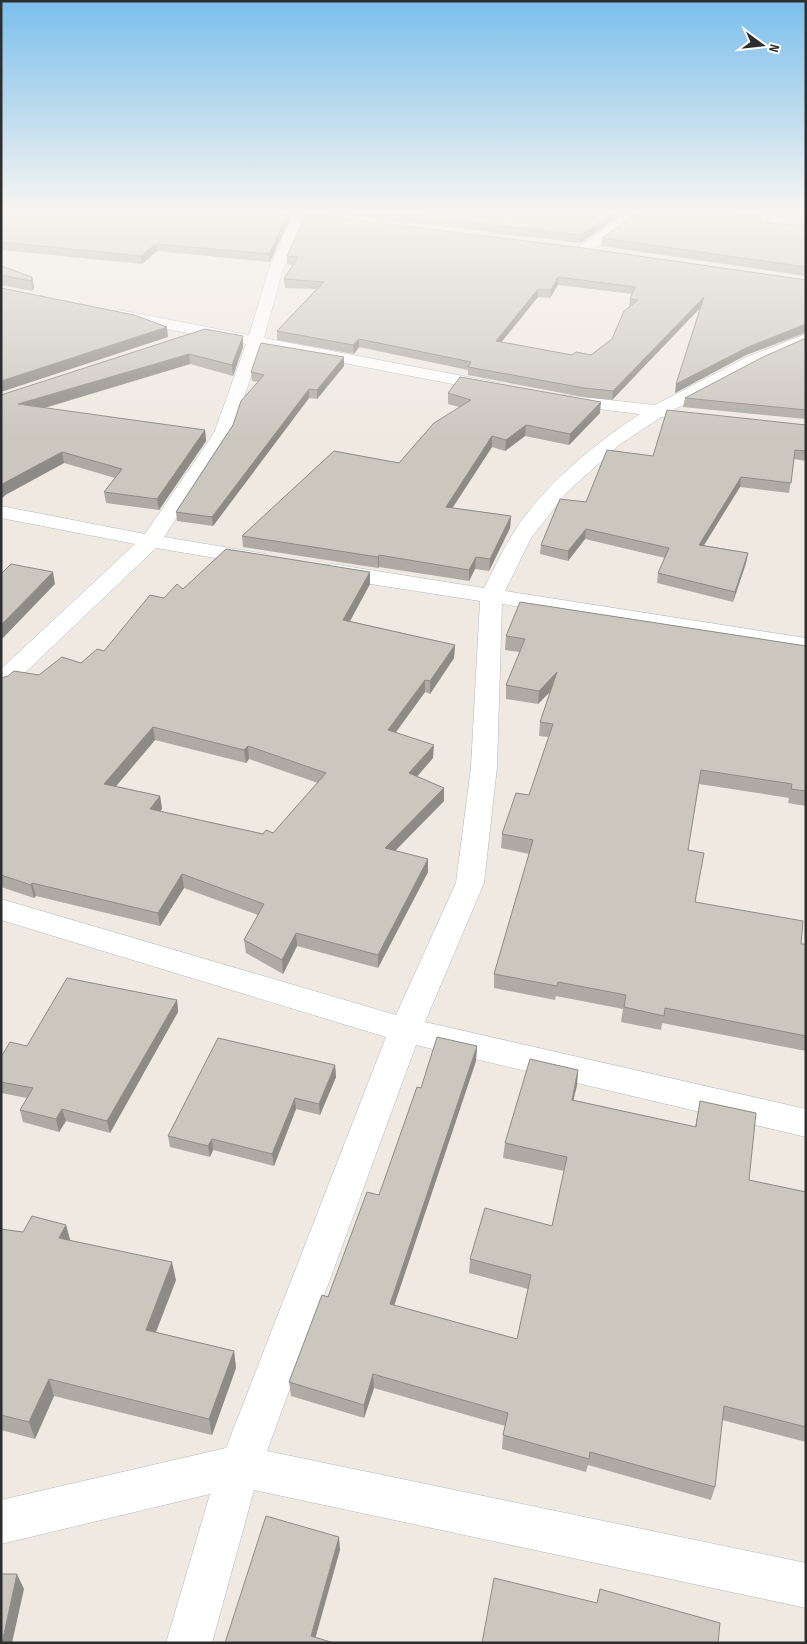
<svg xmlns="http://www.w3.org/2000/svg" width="807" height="1644" font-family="'Sofia Sans Condensed',sans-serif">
<rect width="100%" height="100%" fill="#efe9e1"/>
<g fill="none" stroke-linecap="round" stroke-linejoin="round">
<!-- minor casing -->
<g stroke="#b4b7c1" stroke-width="1">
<g id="minor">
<polygon points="633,209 649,209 588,253 578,253 576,250 578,247"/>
<polygon points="300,211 307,215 283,269 264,338 494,382 500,383 503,387 500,391 494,392 261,347 232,433 164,537 266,554 269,559 266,564 258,565 156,548 10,687 1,689 1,669 135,544 1,518 1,506 145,534 214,433 246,344 119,320 111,315 119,310 249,335 269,269 293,215"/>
<path d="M 806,334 L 806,345 L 759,365 L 673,410 L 671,416 L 661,417 L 619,445 L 566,493 L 531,538 L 505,591 L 806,638 L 806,652 L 502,604 L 497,767 L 484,883 L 425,1022 L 806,1109 L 806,1137 L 416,1045 L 267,1451 L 806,1563 L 806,1608 L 254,1490 L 212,1643 L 166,1643 L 210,1494 L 1,1544 L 1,1500 L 226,1448 L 386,1037 L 1,920 L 1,899 L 396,1015 L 456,883 L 471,767 L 480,601 L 332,578 L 324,576 L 321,571 L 324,566 L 332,564 L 484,588 C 493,571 501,553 511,537 C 539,489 594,444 640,414 L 564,405 L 558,404 L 555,400 L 558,396 L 564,395 L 655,405 L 747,357 Z"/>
</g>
</g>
<!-- minor -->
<use href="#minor" fill="#fff" fill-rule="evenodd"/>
</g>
<!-- wall -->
<g fill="#afaba4" fill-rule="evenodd">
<polygon points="1,209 289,212 289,220 270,262 157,251 142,264 1,250"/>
<polygon points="296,209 630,209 580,243"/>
<polygon points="760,218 769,218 768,223 806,226 806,276 601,246 602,238"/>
<path d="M 287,256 L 806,280 L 806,333 L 746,355 L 675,393 L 700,308 L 612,400 L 583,397 L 468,375 L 468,370 L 359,347 L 354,354 L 277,340 L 277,331 L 316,289 L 285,288 L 284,279 L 293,265 L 287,264 ZM 558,285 L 632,294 L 630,299 L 629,307 L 612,339 L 591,355 L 572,355 L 501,342 L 538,297 L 550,298 Z"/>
<polygon points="1,266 32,277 34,287 33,291 1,285"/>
<polygon points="205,329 243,347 233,376 190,364 45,408 205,430 206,441 159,510 106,503 104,492 115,478 64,463 7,494 1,395"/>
<polygon points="806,338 806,419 683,407 685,398"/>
<polygon points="344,366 317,399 309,398 213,526 177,521 176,512 233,425 258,382 252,381 251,372"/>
<polygon points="448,393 600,413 569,445 525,436 505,451 492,447 452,508 511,516 510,528 489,571 475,569 469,581 379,567 378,568 243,547 242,536 399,463 459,407 448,404"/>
<polygon points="806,425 806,461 794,459 789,493 740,487 703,545 748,553 746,563 733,602 657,583 658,573 665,558 585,539 568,561 540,554 541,545 586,502 653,456"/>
<path d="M 370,572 L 370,584 L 350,621 L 455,645 L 454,658 L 430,694 L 425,692 L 396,732 L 433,758 L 417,776 L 444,788 L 444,801 L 395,851 L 428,872 L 378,968 L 297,946 L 283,974 L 246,953 L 244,940 L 258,915 L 184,888 L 160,926 L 36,896 L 34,898 L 1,887 L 1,678 L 39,675 L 81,663 L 104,651 L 164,598 L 183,589 ZM 155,740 L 246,763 L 249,759 L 318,783 L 273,833 L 263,834 L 160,811 L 162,809 L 160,796 L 116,786 Z"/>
<polygon points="506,636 781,643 806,646 806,806 788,803 789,798 699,784 688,850 695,902 801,944 806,944 806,1051 662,1023 661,1030 621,1022 623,1009 556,996 555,1000 494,988 494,974 529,854 501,848 502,834 529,795 549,737 539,736 540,722 550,691 538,704 506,699 506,685 520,652 505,650"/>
<polygon points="177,1000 178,1012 110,1133 66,1121 59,1132 23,1122 20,1110 27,1098 1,1093 1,1057 27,1046"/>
<polygon points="477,1046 476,1061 394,1305 517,1339 528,1289 469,1273 470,1259 552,1226 564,1171 503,1158 505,1143 578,1070 577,1085 573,1100 695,1127 700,1101 749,1180 806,1192 806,1442 722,1420 715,1487 711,1500 588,1465 586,1472 502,1449 503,1435 505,1426 374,1388 364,1418 291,1396 289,1382 328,1297 379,1195 421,1088"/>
<polygon points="335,1065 336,1077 320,1115 296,1109 274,1166 213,1150 210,1157 170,1147 168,1136"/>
<polygon points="66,1225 70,1241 176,1280 156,1332 234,1351 236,1368 212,1435 54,1396 35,1439 1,1430 1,1229 23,1232"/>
</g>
<!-- shaded-wall -->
<g fill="#8e8b86">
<polygon points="620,209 630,209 580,243 580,235"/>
<polygon points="289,212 289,220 270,262 269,254"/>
<polygon points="156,244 157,251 142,264 141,256"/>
<polygon points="32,277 34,287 33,291 31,281"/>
<polygon points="558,277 558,285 550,298 551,290"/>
<polygon points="538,289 538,297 495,350 496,341"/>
<polygon points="704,297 703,305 612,400 613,391"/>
<polygon points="806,324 805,332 746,355 675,393 676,384 748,347"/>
<polygon points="167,327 168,337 1,392 1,381"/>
<polygon points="243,336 243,347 233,376 232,365"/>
<polygon points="359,339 359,347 354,354 353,345"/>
<polygon points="189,354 190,364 20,415 18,404"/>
<polygon points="344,357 344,366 317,399 317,390"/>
<polygon points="309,389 309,398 213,526 212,517"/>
<polygon points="601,402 600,413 569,445 570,434"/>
<polygon points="526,425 525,436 505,451 506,440"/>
<polygon points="205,430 206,441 159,510 157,499"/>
<polygon points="492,436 492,447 446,518 446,507"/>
<polygon points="62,452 64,463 7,494 1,499 1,485 4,483"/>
<polygon points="741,477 740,487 698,555 699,545"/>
<polygon points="511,516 510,528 489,571 490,559"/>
<polygon points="586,529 585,539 568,561 568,551"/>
<polygon points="748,553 746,563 733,602 735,592"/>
<polygon points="379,555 379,567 378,568 378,557"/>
<polygon points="476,557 475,569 469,581 469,570"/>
<polygon points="53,572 55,584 1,640 1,625"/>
<polygon points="370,572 370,584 344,632 343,620"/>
<polygon points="455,645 454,658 430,694 430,681"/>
<polygon points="557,672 556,686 538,704 539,691"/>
<polygon points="425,680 425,692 388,743 388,730"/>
<polygon points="153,727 155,740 107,797 104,784"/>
<polygon points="434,745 433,758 409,786 409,773"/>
<polygon points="248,746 249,759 246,763 244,750"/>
<polygon points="444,788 444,801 385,861 385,848"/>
<polygon points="160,796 162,809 152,822 150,809"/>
<polygon points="428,859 428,872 378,968 378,955"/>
<polygon points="182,874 184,888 160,926 158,913"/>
<polygon points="32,883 36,896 34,898 31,885"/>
<polygon points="296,933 297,946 283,974 282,960"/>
<polygon points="177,1000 178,1012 110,1133 107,1121"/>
<polygon points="477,1046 476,1061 390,1318 390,1304"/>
<polygon points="335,1065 336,1077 320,1115 319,1104"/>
<polygon points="578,1070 577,1085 570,1115 572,1100"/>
<polygon points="295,1098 296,1109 274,1166 272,1154"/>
<polygon points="62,1109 66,1121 59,1132 56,1119"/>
<polygon points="212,1139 213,1150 210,1157 208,1146"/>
<polygon points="66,1225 71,1243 59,1238"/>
<polygon points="172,1262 176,1280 150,1347 146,1330"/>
<polygon points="234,1351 236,1368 212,1435 209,1419"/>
<polygon points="373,1374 374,1388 364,1418 364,1405"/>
<polygon points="49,1379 54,1396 35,1439 29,1422"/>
<polygon points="339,1537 340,1550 314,1643 311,1636"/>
<polygon points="17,1574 24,1589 12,1643 2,1643"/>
</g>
<!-- building -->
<g fill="#cbc7bf" stroke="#8e8b86" fill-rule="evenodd">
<polygon points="1,209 262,209 289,212 269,254 156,244 141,256 1,242"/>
<polygon points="358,209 620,209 580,235"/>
<polygon points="643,209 714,209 737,213 760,215 759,217 769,218 767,223 806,226 806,267 602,238"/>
<path d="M 306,214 L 583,248 L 806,280 L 806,324 L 748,347 L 676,384 L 704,297 L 613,391 L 584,388 L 468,367 L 471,362 L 359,339 L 353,345 L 277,331 L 324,282 L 284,279 L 298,257 L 287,256 ZM 558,277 L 635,287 L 630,299 L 638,300 L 624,311 L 612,339 L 591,355 L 576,352 L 572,355 L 496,341 L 538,289 L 551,290 Z"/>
<polygon points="1,266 32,277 31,281 1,275"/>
<polygon points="1,288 134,315 167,327 1,381"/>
<polygon points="205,329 243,336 232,365 189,354 18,404 205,430 157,499 104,492 122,469 62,452 4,483 1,485 1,395"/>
<polygon points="806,338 806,410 685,398 761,358"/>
<polygon points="261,343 344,357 317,390 309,389 212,517 176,512 233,425 241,401 264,375 251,372"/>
<polygon points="460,377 601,402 570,434 526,425 506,440 492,436 446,507 511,516 490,559 476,557 469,570 379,555 378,557 242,536 334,451 399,463 434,423 471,400 448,393"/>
<polygon points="667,410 806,425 806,451 795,450 791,483 741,477 699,545 748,553 735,592 658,573 669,548 586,529 568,551 541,545 560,499 586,502 607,450 653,456"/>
<path d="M 226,549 L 370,572 L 343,620 L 455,645 L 430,681 L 425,680 L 388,730 L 434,745 L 409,773 L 444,788 L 385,848 L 428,859 L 378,955 L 296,933 L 282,960 L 244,940 L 264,904 L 182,874 L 158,913 L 32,883 L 31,885 L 1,875 L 1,678 L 8,676 L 14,671 L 39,675 L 62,657 L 81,663 L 97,649 L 104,651 L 150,595 L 164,598 L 177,584 L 183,589 ZM 153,727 L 244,750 L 248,746 L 326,773 L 273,833 L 266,830 L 263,834 L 150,809 L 160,796 L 104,784 Z"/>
<polygon points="11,564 53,572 1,625 1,574"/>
<polygon points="520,602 806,646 806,791 791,789 792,784 701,770 688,850 704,853 695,902 803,921 801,944 806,944 806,1036 665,1008 664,1016 624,1007 626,995 558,982 557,986 494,974 533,840 502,834 516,793 529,795 553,724 540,722 557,672 539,691 506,685 525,639 506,636"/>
<polygon points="67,978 177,1000 107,1121 62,1109 56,1119 20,1110 33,1088 1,1082 1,1057 10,1042 27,1046"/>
<polygon points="437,1037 477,1046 390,1304 517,1339 531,1275 470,1259 485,1208 552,1226 567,1157 505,1143 530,1059 578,1070 572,1100 696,1127 700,1101 756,1113 749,1180 806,1192 806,1427 724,1406 715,1487 590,1452 589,1459 503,1435 508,1413 373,1374 364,1405 289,1382 322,1295 328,1297 367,1192 379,1195 417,1087 421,1088"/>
<polygon points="218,1038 335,1065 319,1104 295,1098 272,1154 212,1139 208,1146 168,1136"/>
<polygon points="32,1216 66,1225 59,1238 172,1262 146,1330 234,1351 209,1419 49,1379 29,1422 1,1415 1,1229 23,1232"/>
<polygon points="266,1516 339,1537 311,1636 334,1643 225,1643"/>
<polygon points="1,1574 17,1574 2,1643 1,1643"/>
<polygon points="494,1578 597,1603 600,1589 720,1623 718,1643 482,1643"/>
</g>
<!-- sky -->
<linearGradient id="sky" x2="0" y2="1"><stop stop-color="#7abfeb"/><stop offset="0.48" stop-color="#f8f5f2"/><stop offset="1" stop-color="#f8f5f2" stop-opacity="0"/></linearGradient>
<rect width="807" height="439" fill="url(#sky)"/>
<!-- border -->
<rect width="807" height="1644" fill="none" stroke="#2e2e2e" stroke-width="5"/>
<!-- north arrow -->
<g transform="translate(762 45) rotate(105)" stroke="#ffffff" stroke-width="4" paint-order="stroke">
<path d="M0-4L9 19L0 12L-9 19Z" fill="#2e2e2e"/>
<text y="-8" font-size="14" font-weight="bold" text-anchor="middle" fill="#2e2e2e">N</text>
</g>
</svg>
